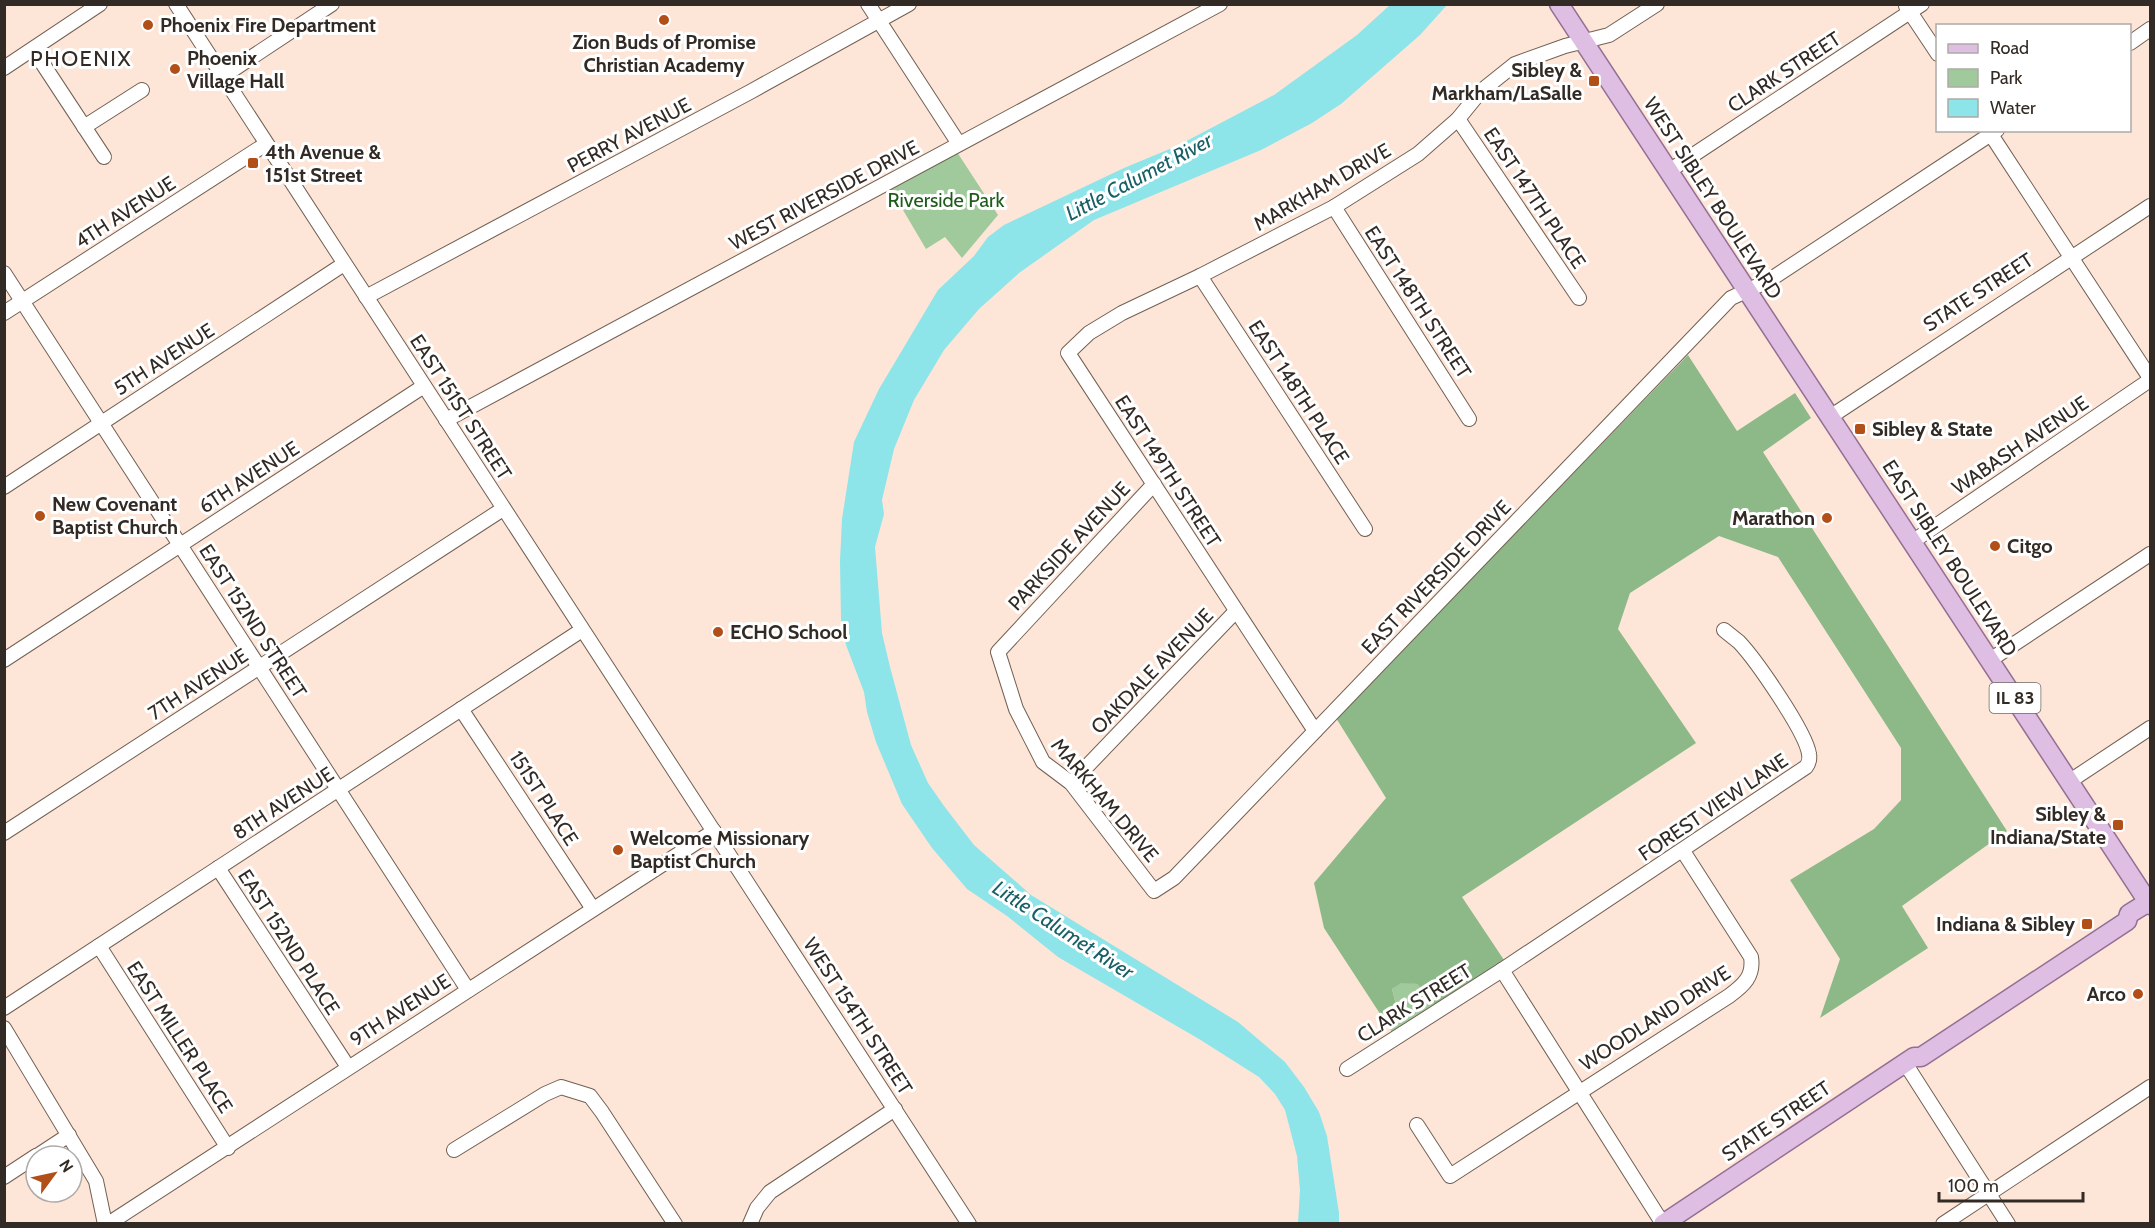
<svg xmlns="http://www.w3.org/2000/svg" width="2155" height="1228" font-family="Cabin,sans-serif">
<rect width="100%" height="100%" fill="#fde6d8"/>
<!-- green -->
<g fill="#a1ca9c">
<polygon points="957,152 998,215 962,258 945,237 926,249 890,188"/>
<path d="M 1401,982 L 1417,984 L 1435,1005 L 1392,1033 L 1390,1029 C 1400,1015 1396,1005 1392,989 Z"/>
</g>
<!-- forest -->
<path fill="#8db988" d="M 1688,355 L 1737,431 L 1795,393 L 1811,418 L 1763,452 L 2007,831 L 1902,906 L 1928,948 L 1820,1018 L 1840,959 L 1790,880 L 1874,829 L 1901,800 L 1901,748 L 1778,557 L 1719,536 L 1630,593 L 1618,629 L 1696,743 L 1462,897 L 1504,960 L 1435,1005 L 1417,984 L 1401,983 L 1392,989 C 1396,1005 1400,1015 1390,1029 L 1324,928 L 1314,883 L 1386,798 L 1336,718 Z"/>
<!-- water -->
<polygon fill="#8de4e9" points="1391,4 1447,5 1420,35 1341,104 1312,123 1261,150 1094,220 1019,273 979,309 944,350 914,400 894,449 882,500 884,514 875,547 882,633 890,667 911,745 928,783 944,806 974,845 1031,895 1238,1022 1285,1062 1304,1087 1319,1112 1327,1136 1339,1213 1339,1223 1298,1223 1300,1190 1297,1156 1285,1110 1275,1094 1259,1077 1199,1039 1058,957 1007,916 967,889 932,848 902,804 876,742 867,712 864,692 846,645 841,620 840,561 842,519 854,442 879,389 938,290 974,256 988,237 1004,225 1124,168 1177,146 1274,95 1357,35"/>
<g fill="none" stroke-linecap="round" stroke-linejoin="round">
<!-- minor casing -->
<g stroke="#736053" stroke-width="16">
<g id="minor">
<polyline points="176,4 969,1224"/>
<polyline points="868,4 959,144"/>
<polyline points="1906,6 1938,54"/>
<polyline points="2130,43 2150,29"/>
<polyline points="33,49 104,157"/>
<polyline points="4,68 100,4"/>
<polyline points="222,77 332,4"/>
<polyline points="1458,119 1579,298"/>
<polyline points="84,127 142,90"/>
<polyline points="1988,130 2150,378"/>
<polyline points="1669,171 1922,4"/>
<polyline points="1334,207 1469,419"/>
<polyline points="4,273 468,990"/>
<polyline points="1200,276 1365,529"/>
<polyline points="366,297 750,92 909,4"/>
<polyline points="4,313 266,144"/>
<polyline points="1830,417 2150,206"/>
<polyline points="446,420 1220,4"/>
<polyline points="1154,484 998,652 1016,709 1043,762 1071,783 1154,891 1174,878 1731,298 1768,281 1997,130"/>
<polyline points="4,487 344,264"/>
<polyline points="1912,542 2150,380"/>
<polyline points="4,660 424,386"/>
<polyline points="1990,660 2150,554"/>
<polyline points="461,709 593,909"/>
<polyline points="1315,731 1068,353 1089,333 1122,313 1200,276 1334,207 1418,154 1458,119 1480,92 1515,64 1565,46 1609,35 1657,4"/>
<polyline points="2070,781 2150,728"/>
<polyline points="1071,783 1236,611"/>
<polyline points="4,833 503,509"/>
<polyline points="218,868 348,1067"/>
<polyline points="99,946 228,1148"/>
<polyline points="1502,970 1663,1224"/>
<polyline points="4,1008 582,630"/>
<polyline points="4,1028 96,1181 105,1224"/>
<polyline points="1905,1063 2008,1224"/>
<path d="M 1347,1069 L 1502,970 L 1806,767 C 1809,763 1810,760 1809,754 C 1806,732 1756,660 1739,642 C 1734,638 1729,634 1724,630"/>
<path d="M 1417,1125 L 1450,1176 L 1729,996 C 1744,985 1754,976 1751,957 L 1683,851"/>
<polyline points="454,1150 545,1094 561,1087 590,1096 602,1112 675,1224"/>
<polyline points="37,1156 69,1135"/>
<polyline points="4,1177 36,1156"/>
<polyline points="108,1224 714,831"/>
<polyline points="750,1224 757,1208 770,1192 895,1109"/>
<polyline points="1943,1224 2150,1087"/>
</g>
</g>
<!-- major casing -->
<g stroke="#946e93" stroke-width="21">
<g id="major">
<polyline points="1559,4 2150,905"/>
<polyline points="1663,1224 1914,1057 1921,1057 2127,921 2129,914 2150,901"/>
</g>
</g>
<!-- minor -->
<use href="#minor" stroke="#fff" stroke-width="14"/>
<!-- major -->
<use href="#major" stroke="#debee2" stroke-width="18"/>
</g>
<!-- markers -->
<g fill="#b24f19" stroke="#fff" stroke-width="2">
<circle cx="664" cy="20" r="6"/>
<circle cx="148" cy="25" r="6"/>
<circle cx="175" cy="69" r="6"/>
<rect x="1588" y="75" width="12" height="12" rx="3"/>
<rect x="247" y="157" width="12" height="12" rx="3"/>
<rect x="1854" y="423" width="12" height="12" rx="3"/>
<circle cx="40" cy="516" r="6"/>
<circle cx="1827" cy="518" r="6"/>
<circle cx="1995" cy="546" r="6"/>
<circle cx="718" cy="632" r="6"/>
<rect x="2112" y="819" width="12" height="12" rx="3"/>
<circle cx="618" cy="850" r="6"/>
<rect x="2081" y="918" width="12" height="12" rx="3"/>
<circle cx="2138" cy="994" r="6"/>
</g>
<g text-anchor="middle" stroke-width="6" stroke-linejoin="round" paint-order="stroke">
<!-- shield labels -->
<rect fill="#fff" stroke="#706a66" stroke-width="1.5" x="1989.5" y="683" width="51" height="30" rx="4.5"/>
<g font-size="18" font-weight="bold" fill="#322a24">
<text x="2015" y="704">IL 83</text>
</g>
<!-- poi labels -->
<g font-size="20" font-weight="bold" fill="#322a24" stroke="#fff" text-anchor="start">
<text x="160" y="32">Phoenix Fire Department</text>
<text x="664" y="49" text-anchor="middle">Zion Buds of Promise<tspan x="664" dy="23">Christian Academy</tspan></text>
<text x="187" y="65">Phoenix<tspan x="187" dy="23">Village Hall</tspan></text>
<text x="1582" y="77" text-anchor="end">Sibley &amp;<tspan x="1582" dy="23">Markham/LaSalle</tspan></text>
<text x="265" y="159">4th Avenue &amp;<tspan x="265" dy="23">151st Street</tspan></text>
<text x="1872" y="436">Sibley &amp; State</text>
<text x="52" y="511">New Covenant<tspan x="52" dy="23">Baptist Church</tspan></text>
<text x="1815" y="525" text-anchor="end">Marathon</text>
<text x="2007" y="553">Citgo</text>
<text x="730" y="639">ECHO School</text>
<text x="2106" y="821" text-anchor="end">Sibley &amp;<tspan x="2106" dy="23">Indiana/State</tspan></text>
<text x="630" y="845">Welcome Missionary<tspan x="630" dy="23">Baptist Church</tspan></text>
<text x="2075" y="931" text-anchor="end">Indiana &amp; Sibley</text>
<text x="2126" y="1001" text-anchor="end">Arco</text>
</g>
<!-- street labels -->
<g font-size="20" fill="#322a24" stroke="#fff">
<text transform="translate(1784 72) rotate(-33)" y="7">CLARK STREET</text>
<text transform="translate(629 135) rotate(-28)" y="7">PERRY AVENUE</text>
<text transform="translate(1322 187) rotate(-30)" y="7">MARKHAM DRIVE</text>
<text transform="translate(824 195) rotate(-28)" y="7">WEST RIVERSIDE DRIVE</text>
<text transform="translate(1535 198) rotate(56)" y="7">EAST 147TH PLACE</text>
<text transform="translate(1713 198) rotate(57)" y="7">WEST SIBLEY BOULEVARD</text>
<text transform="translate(125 212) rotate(-33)" y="7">4TH AVENUE</text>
<text transform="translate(1978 292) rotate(-33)" y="7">STATE STREET</text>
<text transform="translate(1418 302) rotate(57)" y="7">EAST 148TH STREET</text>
<text transform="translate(164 359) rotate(-33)" y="7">5TH AVENUE</text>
<text transform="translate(1299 392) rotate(57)" y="7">EAST 148TH PLACE</text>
<text transform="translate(461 407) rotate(57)" y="7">EAST 151ST STREET</text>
<text transform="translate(2020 445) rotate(-34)" y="7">WABASH AVENUE</text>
<text transform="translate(1168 471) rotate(57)" y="7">EAST 149TH STREET</text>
<text transform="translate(249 477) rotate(-33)" y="7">6TH AVENUE</text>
<text transform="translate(1069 546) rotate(-47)" y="7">PARKSIDE AVENUE</text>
<text transform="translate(1950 558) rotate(57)" y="7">EAST SIBLEY BOULEVARD</text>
<text transform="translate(1436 577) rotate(-46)" y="7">EAST RIVERSIDE DRIVE</text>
<text transform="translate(253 621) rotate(57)" y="7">EAST 152ND STREET</text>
<text transform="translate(1152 671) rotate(-46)" y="7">OAKDALE AVENUE</text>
<text transform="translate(198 684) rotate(-33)" y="7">7TH AVENUE</text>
<text transform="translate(544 798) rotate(57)" y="7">151ST PLACE</text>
<text transform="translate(1105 800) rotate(50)" y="7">MARKHAM DRIVE</text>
<text transform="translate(283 803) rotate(-33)" y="7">8TH AVENUE</text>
<text transform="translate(1713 807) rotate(-34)" y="7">FOREST VIEW LANE</text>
<text transform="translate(289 942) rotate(57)" y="7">EAST 152ND PLACE</text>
<text transform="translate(1414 1003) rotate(-32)" y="7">CLARK STREET</text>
<text transform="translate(400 1010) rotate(-33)" y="7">9TH AVENUE</text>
<text transform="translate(858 1016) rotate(57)" y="7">WEST 154TH STREET</text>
<text transform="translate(1655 1018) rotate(-33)" y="7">WOODLAND DRIVE</text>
<text transform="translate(180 1037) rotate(57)" y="7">EAST MILLER PLACE</text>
<text transform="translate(1776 1121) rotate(-34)" y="7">STATE STREET</text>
</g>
<!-- park labels -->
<g font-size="20" fill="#205b1c" stroke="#fff">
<text x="946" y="207">Riverside Park</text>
</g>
<!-- water labels -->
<g font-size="21" font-style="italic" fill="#186065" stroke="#fff">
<text transform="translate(1139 177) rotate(-28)" y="7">Little Calumet River</text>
<text transform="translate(1063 930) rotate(33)" y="7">Little Calumet River</text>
</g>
<!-- quarter labels -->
<g font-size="22" letter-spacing="1.5" fill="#322a24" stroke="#fff">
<text x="81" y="66">PHOENIX</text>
</g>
</g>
<!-- border -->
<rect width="2155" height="1228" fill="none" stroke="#322a24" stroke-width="12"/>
<!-- legend -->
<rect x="1936" y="24" width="195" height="108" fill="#ffffff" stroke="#adaaa7" stroke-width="1.5"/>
<rect x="1948" y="44" width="30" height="9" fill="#debee2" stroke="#adaaa7" stroke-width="1.5"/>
<text x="1990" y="54" font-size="18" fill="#322a24">Road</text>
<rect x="1948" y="69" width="30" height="18" fill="#a1ca9c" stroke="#adaaa7" stroke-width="1.5"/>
<text x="1990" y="84" font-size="18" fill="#322a24">Park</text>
<rect x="1948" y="99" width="30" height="18" fill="#8de4e9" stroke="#adaaa7" stroke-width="1.5"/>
<text x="1990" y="114" font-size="18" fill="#322a24">Water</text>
<!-- north arrow -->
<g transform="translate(54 1174) rotate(57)"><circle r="28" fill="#ffffff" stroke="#adaaa7" stroke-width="1.5"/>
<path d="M0-4.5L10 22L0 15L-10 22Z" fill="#b24f19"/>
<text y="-9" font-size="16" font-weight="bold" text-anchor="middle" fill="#322a24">N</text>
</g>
<!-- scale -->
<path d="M1939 1192v9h144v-9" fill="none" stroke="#322a24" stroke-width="3"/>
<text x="1948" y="1192" font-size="18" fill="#322a24" stroke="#ffffff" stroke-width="4.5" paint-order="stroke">100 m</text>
</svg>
